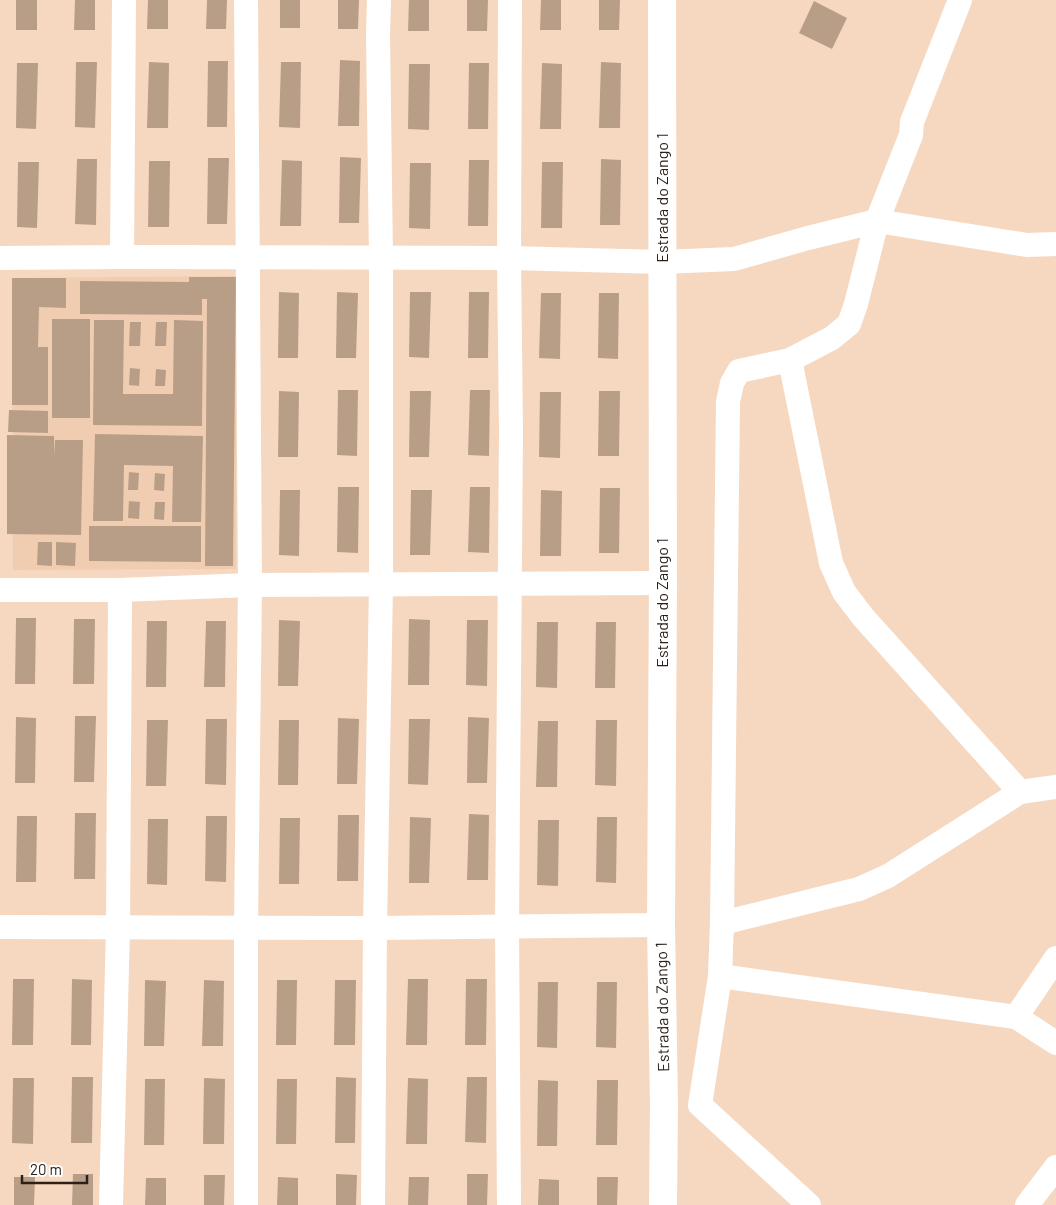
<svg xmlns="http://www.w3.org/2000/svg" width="1056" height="1205" font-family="Barlow,sans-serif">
<rect width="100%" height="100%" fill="#f6d8c1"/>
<!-- built -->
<polygon fill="#f0ccb1" points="236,276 236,569 13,570 12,278"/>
<!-- building -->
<g fill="#b99e87">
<rect x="16" y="0" width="21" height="30"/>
<polygon points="75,0 95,0 95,30 74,30"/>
<polygon points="148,0 168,0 168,29 147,29"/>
<polygon points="207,0 227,0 226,29 206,29"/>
<rect x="280" y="0" width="20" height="28"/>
<polygon points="338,0 359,0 358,29 338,29"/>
<polygon points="409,0 429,0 429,31 408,31"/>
<polygon points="467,0 488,0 487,31 467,31"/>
<polygon points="541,0 561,0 561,30 540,30"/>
<polygon points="599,0 620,0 619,30 599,30"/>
<polygon points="814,1 847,18 832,49 799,33"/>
<polygon points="340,60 360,61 359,126 338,126"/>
<polygon points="208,61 228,61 227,127 207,127"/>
<polygon points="76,62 97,62 95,128 75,127"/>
<polygon points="149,62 169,63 168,128 147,128"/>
<polygon points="281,62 301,62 300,128 279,127"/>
<polygon points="601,62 621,63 620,128 599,128"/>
<polygon points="17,63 38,63 36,129 16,128"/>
<polygon points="469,63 489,63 488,129 468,129"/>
<polygon points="542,63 562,64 561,129 540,129"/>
<polygon points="409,64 430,64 429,130 408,129"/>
<polygon points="340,157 361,158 359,223 339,223"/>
<polygon points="208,158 229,158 227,224 207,224"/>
<polygon points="77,159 97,159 96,225 75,224"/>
<polygon points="601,159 621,160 620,225 600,225"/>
<polygon points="282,160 302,161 301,226 280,226"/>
<polygon points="469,160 489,160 488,226 468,226"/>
<polygon points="149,161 170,161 169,227 148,227"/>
<polygon points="18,162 39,162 37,228 17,227"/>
<polygon points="542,162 563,162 562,228 541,228"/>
<polygon points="410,163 431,163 430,229 409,228"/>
<polygon points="189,277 236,277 233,566 205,566 207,299 202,299 202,315 80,314 80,281 189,282"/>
<polygon points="12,278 66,278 66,308 39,307 38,347 48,347 48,405 12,405"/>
<polygon points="279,292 299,293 298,358 278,358"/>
<polygon points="337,292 358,293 356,358 336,358"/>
<polygon points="410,292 431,292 429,358 409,357"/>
<polygon points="469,292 489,292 488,358 468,358"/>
<polygon points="541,293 561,293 560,359 539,358"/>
<polygon points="599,293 619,293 618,359 598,358"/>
<rect x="52" y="319" width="38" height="99"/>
<polygon points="94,320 124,320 123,394 173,394 174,320 203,321 202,426 93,425"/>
<polygon points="130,322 141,322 140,346 129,346"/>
<polygon points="156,322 167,322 166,346 155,346"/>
<polygon points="130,368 140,369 139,386 129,385"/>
<polygon points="156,369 166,370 165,386 155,386"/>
<polygon points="338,390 358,390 357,456 337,455"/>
<polygon points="470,390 490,390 489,456 468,455"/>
<polygon points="279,391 299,392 298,457 278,457"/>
<polygon points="410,391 431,391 429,457 409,457"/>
<polygon points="599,391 620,391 619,456 598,456"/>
<polygon points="540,392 561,392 560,458 539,457"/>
<polygon points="9,410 48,411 48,433 8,432"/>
<polygon points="95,434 203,436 201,522 172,522 173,466 124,465 123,521 93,521"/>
<polygon points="7,435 54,436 54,456 55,440 83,440 81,535 7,534"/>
<polygon points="129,472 139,473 138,490 128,490"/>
<polygon points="155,473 165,474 164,491 154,490"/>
<polygon points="338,487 359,487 358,553 337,552"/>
<polygon points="470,487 490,487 489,553 468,552"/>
<polygon points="600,488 620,488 619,553 599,553"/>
<polygon points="280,490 300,490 299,556 279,555"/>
<polygon points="411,490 432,490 430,555 410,555"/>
<polygon points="541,490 562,491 561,556 540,556"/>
<polygon points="129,501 140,502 139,519 128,518"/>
<polygon points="155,502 165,502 164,520 154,519"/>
<polygon points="89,526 201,526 201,562 89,561"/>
<polygon points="38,542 52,542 52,566 37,565"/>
<polygon points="56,542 76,543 75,566 56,565"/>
<polygon points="16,618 36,618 35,684 15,684"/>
<polygon points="74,619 95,619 94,684 73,684"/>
<polygon points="409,619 430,620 429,685 408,685"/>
<polygon points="279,620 300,621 298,686 278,686"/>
<polygon points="467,620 488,620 487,686 466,685"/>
<polygon points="147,621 167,621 166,687 146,687"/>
<polygon points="206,621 226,621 225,687 204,687"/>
<polygon points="537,622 558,622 557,688 536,687"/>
<polygon points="596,622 616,622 615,688 595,688"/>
<polygon points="75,716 96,716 94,782 74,782"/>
<polygon points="16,717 36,718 35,783 15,783"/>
<polygon points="468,717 489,718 487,783 467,783"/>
<polygon points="338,718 359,719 357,784 337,784"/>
<polygon points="206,719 227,719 226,785 205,784"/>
<polygon points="409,719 430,719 428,785 408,784"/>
<polygon points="147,720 168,720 166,786 146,786"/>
<polygon points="279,720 299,720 298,785 278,785"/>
<polygon points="596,720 617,720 616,786 595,785"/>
<polygon points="538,721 558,721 557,787 536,787"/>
<polygon points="75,813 96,813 95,879 74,879"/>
<polygon points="469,814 489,815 488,880 467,880"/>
<polygon points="338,815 359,815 358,881 337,881"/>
<polygon points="17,816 37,816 36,882 16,882"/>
<polygon points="206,816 227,816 226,882 205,881"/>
<polygon points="410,817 431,818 429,883 409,883"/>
<polygon points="597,817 617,817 616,883 596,882"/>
<polygon points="280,818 300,818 299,884 279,884"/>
<polygon points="148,819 168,819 167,885 147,884"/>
<polygon points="538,820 559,820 558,886 537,885"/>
<polygon points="13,979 34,979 33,1045 12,1045"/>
<polygon points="72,979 92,980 91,1045 71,1045"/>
<polygon points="408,979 428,979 427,1045 406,1045"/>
<polygon points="466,979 487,979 486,1045 465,1045"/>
<polygon points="145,980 166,981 164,1046 144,1046"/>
<polygon points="204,980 224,981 223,1046 202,1046"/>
<polygon points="277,980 297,980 296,1045 276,1045"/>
<polygon points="335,980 356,980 355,1045 334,1045"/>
<polygon points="538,982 558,982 557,1048 537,1047"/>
<polygon points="597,982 617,982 616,1048 596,1047"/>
<polygon points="72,1077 93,1077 92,1143 71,1143"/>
<polygon points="336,1077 356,1078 355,1143 335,1143"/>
<polygon points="467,1077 487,1077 486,1143 465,1142"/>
<polygon points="13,1078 34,1078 33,1144 12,1143"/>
<polygon points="204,1078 225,1079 224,1144 203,1144"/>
<polygon points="408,1078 428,1079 427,1144 406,1144"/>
<polygon points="145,1079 165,1079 164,1145 144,1145"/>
<polygon points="277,1079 297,1079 296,1144 276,1144"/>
<polygon points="538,1080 558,1081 557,1146 537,1146"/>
<polygon points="597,1080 618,1080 617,1145 596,1145"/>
<polygon points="73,1174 93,1174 93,1205 72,1205"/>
<polygon points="336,1174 357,1175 356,1205 336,1205"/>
<polygon points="467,1174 488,1174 487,1205 467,1205"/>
<polygon points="204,1175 225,1175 224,1205 204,1205"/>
<polygon points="14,1177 35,1177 34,1205 14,1205"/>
<polygon points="278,1177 298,1178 298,1205 277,1205"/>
<polygon points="409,1177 429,1177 428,1205 408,1205"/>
<polygon points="597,1177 618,1177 617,1205 597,1205"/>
<polygon points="146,1178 166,1178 166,1205 145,1205"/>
<polygon points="539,1179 559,1180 559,1205 538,1205"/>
</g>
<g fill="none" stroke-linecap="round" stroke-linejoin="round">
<!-- street -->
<g stroke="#fff" stroke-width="24">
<polyline points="122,257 124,0"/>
<polyline points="0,258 122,257 509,258 662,262 734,259 808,238 877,221 1027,245 1056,244"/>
<polyline points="790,360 831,563 844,592 863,617 1020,792"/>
<polyline points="0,590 120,590 250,585 663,583"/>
<polyline points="722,923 859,889 888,876 1020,792 1056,787"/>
<polyline points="0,927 375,928 661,925"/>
<polyline points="720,976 1016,1017 1056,958"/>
<polyline points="1016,1017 1056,1043"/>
<polyline points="111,1205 118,928 120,590"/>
<polyline points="246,1205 246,928 250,585 246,0"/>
<polyline points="373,1205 375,928 381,585 381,257 378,35 379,0"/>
<polyline points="509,1205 507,926 511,431 509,258 510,0"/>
<polyline points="809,1205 700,1105 720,976 722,923 728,402 732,383 739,371 790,360 832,338 849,324 856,304 877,221 911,135 912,122 960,0"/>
<polyline points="1027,1205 1056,1167"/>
</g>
<!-- secondary -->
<polyline stroke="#fff" stroke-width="28" points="662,0 663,583 661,925 664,1105 663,1205"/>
</g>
<g text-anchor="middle" stroke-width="5" stroke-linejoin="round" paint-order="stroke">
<!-- street labels -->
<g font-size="16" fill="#2c2119" stroke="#fff">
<text transform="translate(662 198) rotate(-90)" y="6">Estrada do Zango 1</text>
<text transform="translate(662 603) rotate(-90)" y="6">Estrada do Zango 1</text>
<text transform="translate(662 1007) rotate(-91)" y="6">Estrada do Zango 1</text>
</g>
</g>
<!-- scale -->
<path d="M22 1175v8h65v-8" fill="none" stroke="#2c2119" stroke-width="2.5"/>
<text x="30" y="1175" font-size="15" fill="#2c2119" stroke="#ffffff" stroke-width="4" paint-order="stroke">20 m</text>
</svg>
